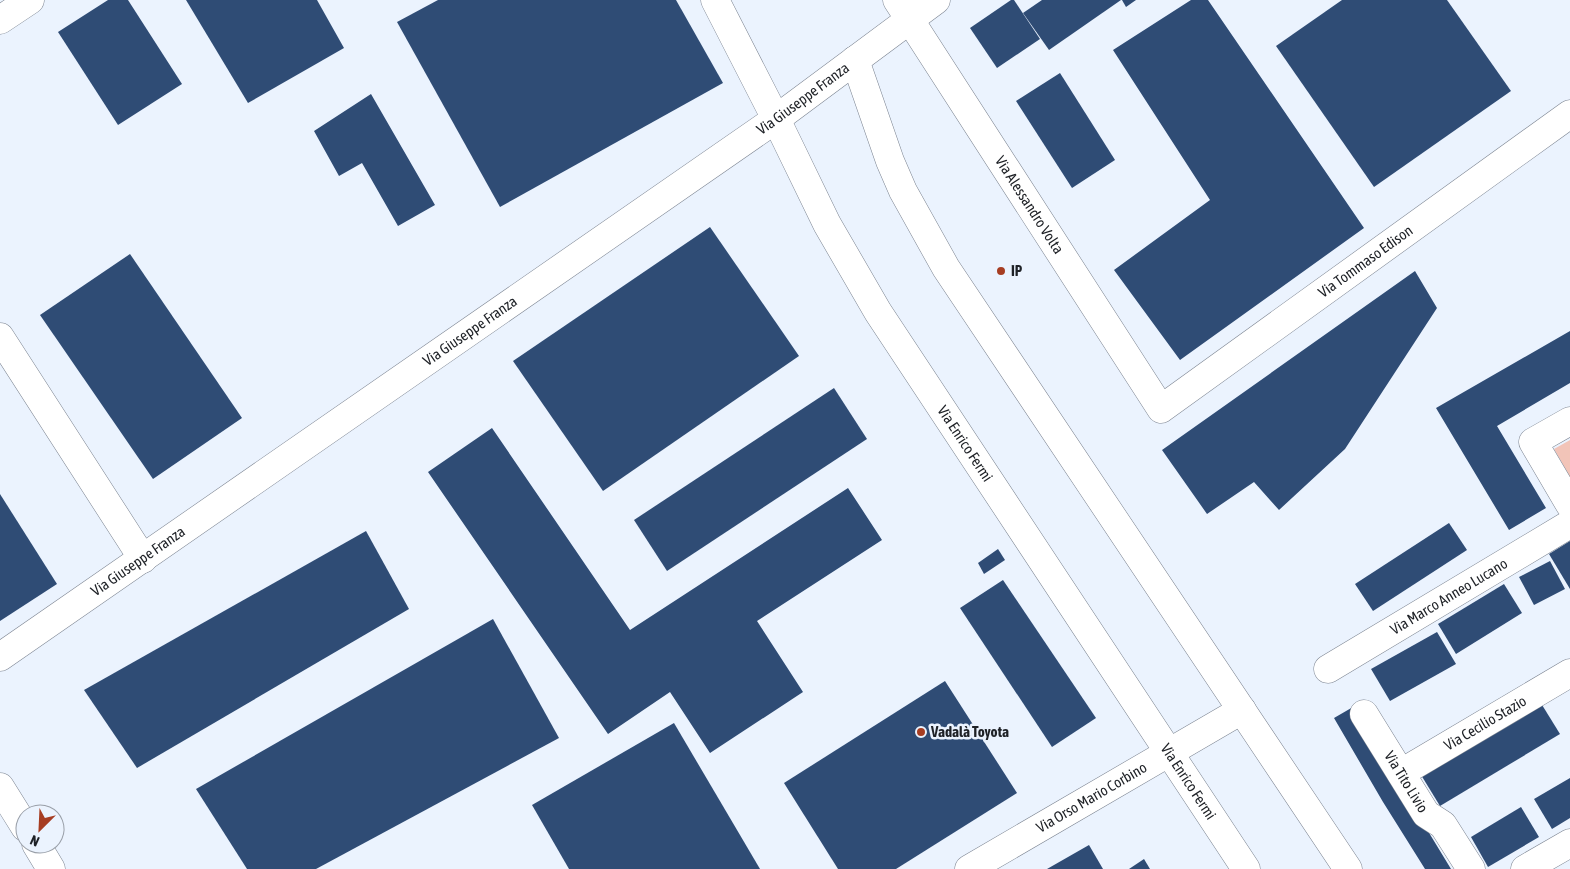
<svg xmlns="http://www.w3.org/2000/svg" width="1570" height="869" font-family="'Asap Condensed',sans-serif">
<rect width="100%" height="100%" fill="#ebf3fe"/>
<!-- green -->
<polygon fill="#f2c4b8" points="1570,440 1570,477 1554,449"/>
<!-- building -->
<g fill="#2f4c75">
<polygon points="108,0 128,0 182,84 118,125 58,32"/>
<polygon points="186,0 317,0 344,48 248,103"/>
<polygon points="438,0 676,0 723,83 500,207 397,22"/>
<polygon points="1011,0 1014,0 1040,39 997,68 970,28"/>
<polygon points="1042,0 1121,0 1049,50 1023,13"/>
<polygon points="1122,0 1136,0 1126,7"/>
<polygon points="1191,0 1208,0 1364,228 1180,360 1114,270 1210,200 1113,50"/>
<polygon points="1342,0 1447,0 1511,91 1374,187 1276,46"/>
<polygon points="1060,73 1115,160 1072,188 1016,101"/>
<polygon points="371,94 435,205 398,226 362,163 339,176 314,131"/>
<polygon points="710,227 799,356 603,491 513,361"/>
<polygon points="130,254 242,418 153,479 40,315"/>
<polygon points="1415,271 1437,308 1345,449 1279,510 1254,482 1207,514 1162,450"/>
<polygon points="1570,331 1570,383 1497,426 1546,508 1509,530 1436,408"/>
<polygon points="834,388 867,439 667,571 634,520"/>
<polygon points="492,428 630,630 848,488 882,540 757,621 803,692 710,753 670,692 608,734 428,472"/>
<polygon points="0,494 57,584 0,621"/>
<polygon points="1449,523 1467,550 1373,611 1355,584"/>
<polygon points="366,531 409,609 137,768 84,690"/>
<polygon points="1570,541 1570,589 1549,554"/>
<polygon points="998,549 1005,560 984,574 978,563"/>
<polygon points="1550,561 1565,589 1534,605 1519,577"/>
<polygon points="1003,580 1096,718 1052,747 960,608"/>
<polygon points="1504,584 1522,613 1456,654 1438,624"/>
<polygon points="493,619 559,738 316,869 247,869 196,789"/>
<polygon points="1437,632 1456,664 1390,701 1371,669"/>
<polygon points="945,681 1017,793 896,869 838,869 784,783"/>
<polygon points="1539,700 1560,734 1440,806 1418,770"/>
<polygon points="1353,707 1403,790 1451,869 1425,869 1383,802 1334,718"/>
<polygon points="674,723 760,869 569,869 532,805"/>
<polygon points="1570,778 1570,818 1552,829 1534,799"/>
<polygon points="1521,807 1539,837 1488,867 1471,837"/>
<polygon points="1089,845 1103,869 1047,869"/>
<polygon points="1144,859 1150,869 1129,869"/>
</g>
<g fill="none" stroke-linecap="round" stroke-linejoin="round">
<!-- minor casing -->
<g stroke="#7c8491" stroke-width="29">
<g id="minor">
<path id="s1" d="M 715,0 L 776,119 L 827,224 L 878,312 L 1246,869"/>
<path id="s2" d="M 897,0 L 1161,409 L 1570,114"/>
<polyline points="0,20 30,0"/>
<polyline points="855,60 890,161 903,191 946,268 1348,869"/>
<polyline points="0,337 143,559"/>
<polyline points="1570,421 1533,442 1570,505"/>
<path id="s3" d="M 0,657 L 776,119 L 936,0"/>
<path id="s4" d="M 1328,669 L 1570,524"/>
<path id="s5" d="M 1364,714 L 1426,814 L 1443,825 L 1471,869"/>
<path id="s6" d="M 1401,773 L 1570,673"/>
<polyline points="0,787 25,827"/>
<polyline points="36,844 51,869"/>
<path id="s7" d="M 969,869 L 1242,710"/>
<polyline points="1525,869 1570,843"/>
</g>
</g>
<!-- minor -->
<use href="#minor" stroke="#fff" stroke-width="28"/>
</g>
<!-- markers -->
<g fill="#a63d22" stroke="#ebf3fe" stroke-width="2">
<circle cx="1001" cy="271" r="5"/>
<circle cx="921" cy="732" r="5"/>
</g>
<g text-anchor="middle" stroke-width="5" stroke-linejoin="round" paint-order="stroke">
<!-- street labels -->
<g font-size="15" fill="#1e2126" stroke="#ebf3fe">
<text dy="5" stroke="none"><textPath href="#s3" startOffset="978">Via Giuseppe Franza</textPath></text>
<text dy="5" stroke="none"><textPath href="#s2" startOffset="244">Via Alessandro Volta</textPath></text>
<text dy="5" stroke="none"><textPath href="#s2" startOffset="739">Via Tommaso Edison</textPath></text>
<text dy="5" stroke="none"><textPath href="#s3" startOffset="572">Via Giuseppe Franza</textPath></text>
<text dy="5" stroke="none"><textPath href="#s1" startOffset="510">Via Enrico Fermi</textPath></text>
<text dy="5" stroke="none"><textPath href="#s3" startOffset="168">Via Giuseppe Franza</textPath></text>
<text dy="5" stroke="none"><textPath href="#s4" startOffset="141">Via Marco Anneo Lucano</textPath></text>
<text dy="5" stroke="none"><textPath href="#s6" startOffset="98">Via Cecilio Stazio</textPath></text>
<text dy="5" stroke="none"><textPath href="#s5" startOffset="80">Via Tito Livio</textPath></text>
<text dy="5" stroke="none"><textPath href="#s1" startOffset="915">Via Enrico Fermi</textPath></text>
<text dy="5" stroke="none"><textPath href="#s7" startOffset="142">Via Orso Mario Corbino</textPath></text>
</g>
<!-- poi labels -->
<g font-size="15" font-weight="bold" fill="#1e2126" stroke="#ebf3fe" text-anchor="start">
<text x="1011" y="276">IP</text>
<text x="931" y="737">Vadalà Toyota</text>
</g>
</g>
<!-- north arrow -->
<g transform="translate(40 829) rotate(204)"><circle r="24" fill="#ebf3fe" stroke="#999fa8"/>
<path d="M0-4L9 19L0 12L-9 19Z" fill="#a63d22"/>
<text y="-8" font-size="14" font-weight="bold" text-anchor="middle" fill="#1e2126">N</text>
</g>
</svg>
